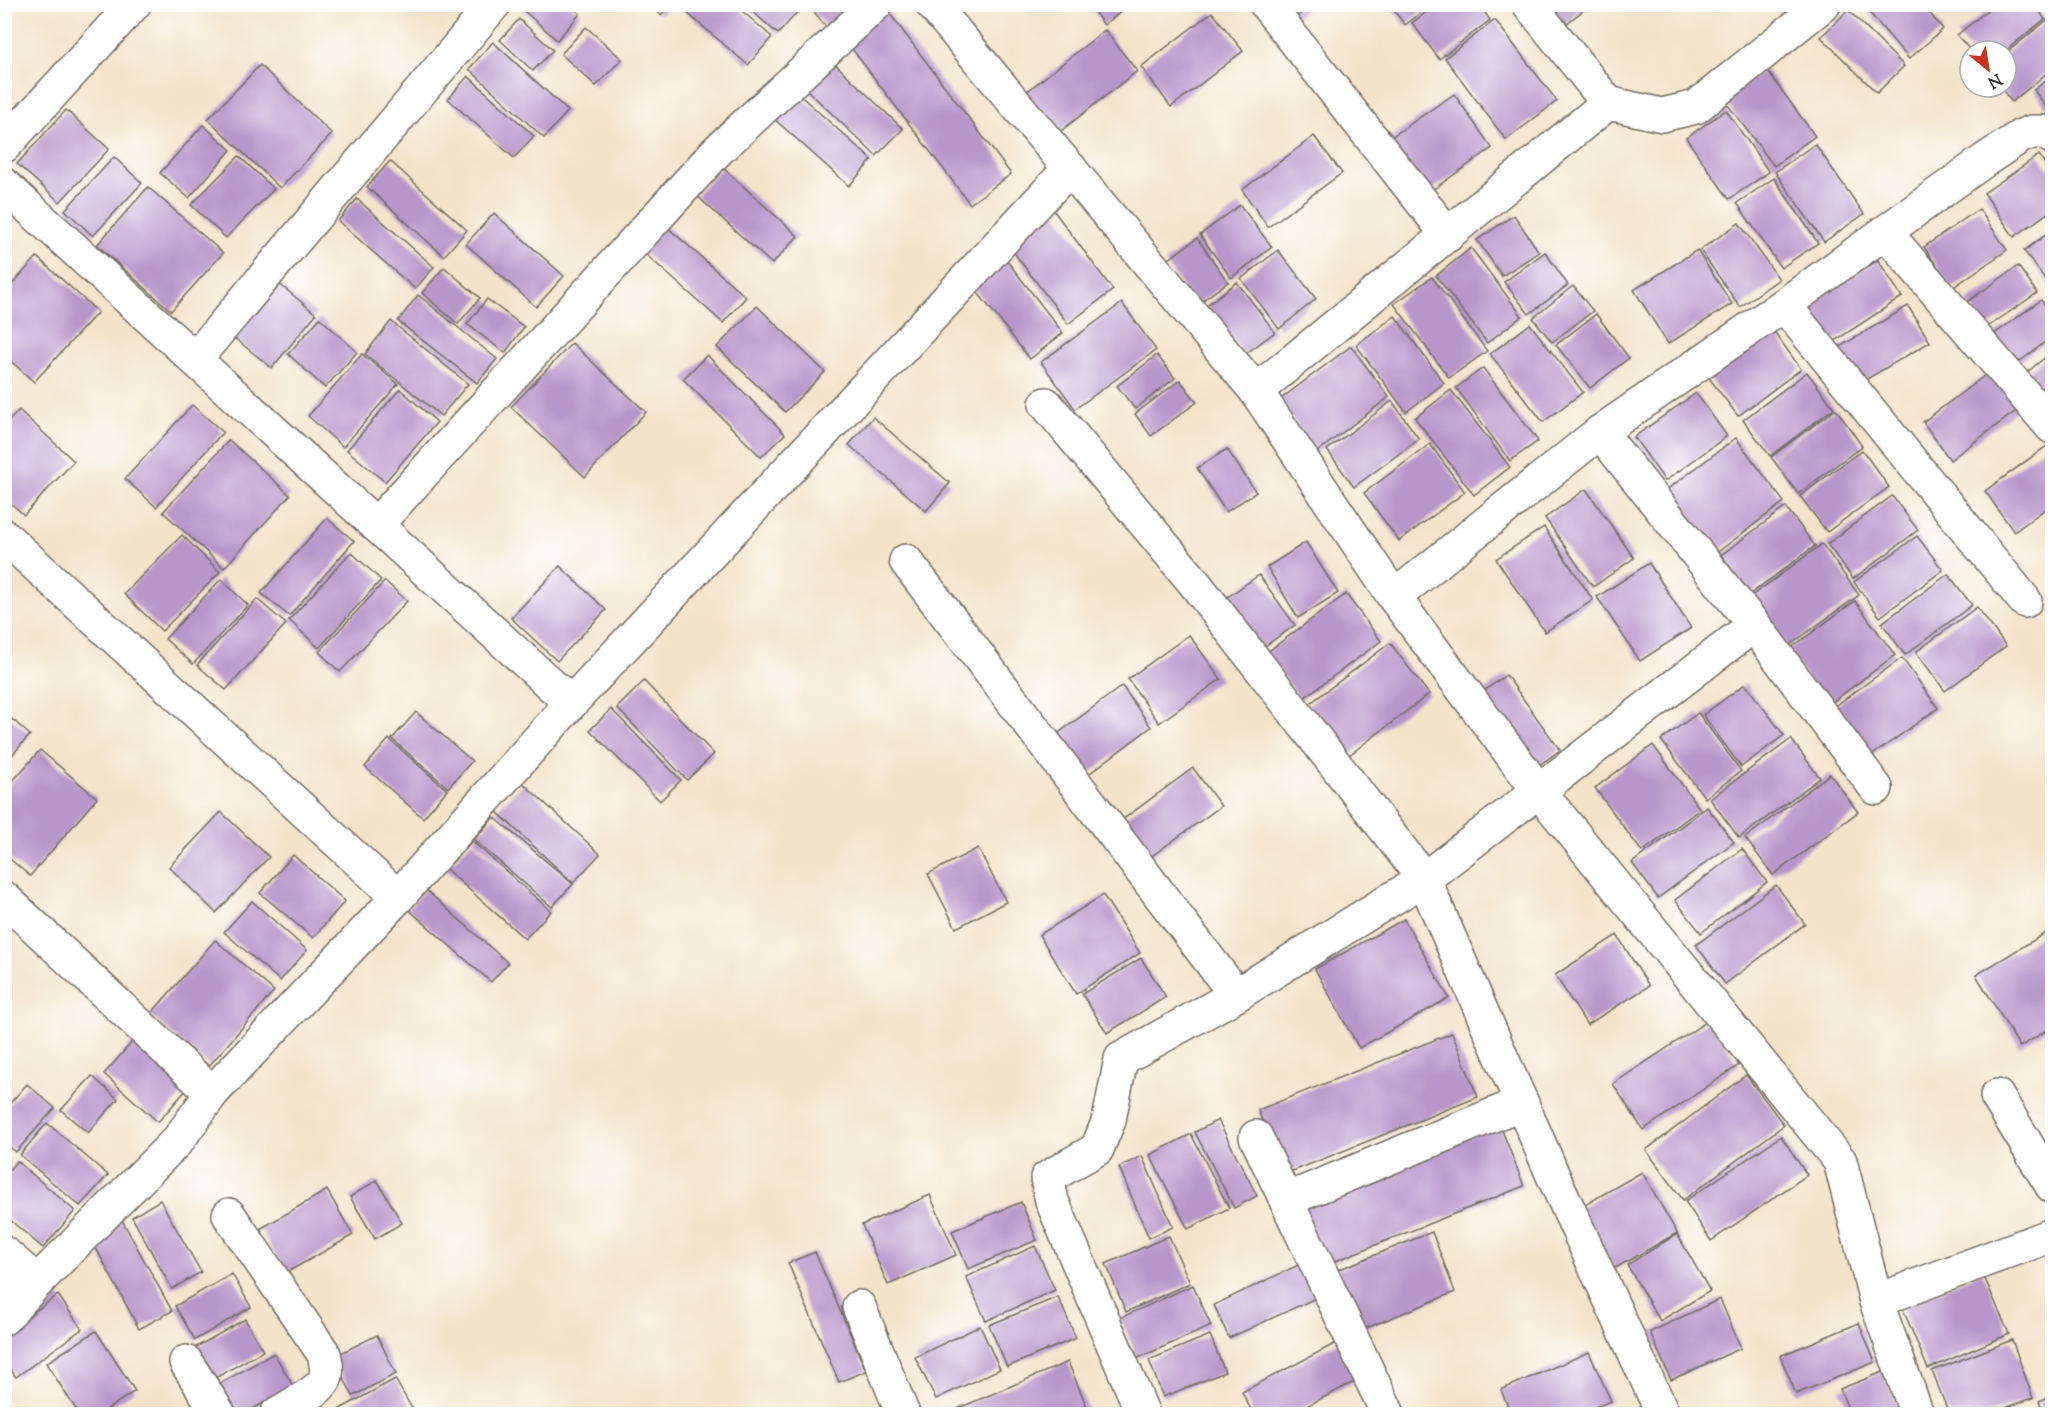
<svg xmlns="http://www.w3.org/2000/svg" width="2057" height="1419" font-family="'Sorts Mill Goudy',serif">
<rect width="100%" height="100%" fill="#fff"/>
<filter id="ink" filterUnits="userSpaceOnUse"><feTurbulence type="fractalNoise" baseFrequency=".0167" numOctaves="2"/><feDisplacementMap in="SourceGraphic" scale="12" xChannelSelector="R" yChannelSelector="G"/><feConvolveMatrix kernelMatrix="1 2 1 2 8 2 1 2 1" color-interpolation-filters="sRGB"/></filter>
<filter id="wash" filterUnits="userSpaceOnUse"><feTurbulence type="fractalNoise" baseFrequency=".008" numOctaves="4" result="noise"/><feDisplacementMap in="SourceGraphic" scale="24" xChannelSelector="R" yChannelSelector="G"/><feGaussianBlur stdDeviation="1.35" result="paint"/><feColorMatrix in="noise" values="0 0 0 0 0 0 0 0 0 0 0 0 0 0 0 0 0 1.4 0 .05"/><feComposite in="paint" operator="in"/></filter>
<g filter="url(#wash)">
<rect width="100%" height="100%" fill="#f3e3c9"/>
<g id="blocks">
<!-- building -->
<g fill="#b796cb">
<polygon points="526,4 569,4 580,14 557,40 522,9"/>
<polygon points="649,4 670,4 661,15"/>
<polygon points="680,4 734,4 772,37 748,65 679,6"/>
<polygon points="744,4 801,4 803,6 778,34"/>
<polygon points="808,4 856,4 826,27"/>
<polygon points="1088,4 1131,4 1104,25"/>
<polygon points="1277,4 1312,4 1290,22"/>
<polygon points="1389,4 1432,4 1405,25"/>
<polygon points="1437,4 1479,4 1490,20 1439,59 1412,23"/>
<polygon points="1534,4 1591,4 1556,32"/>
<polygon points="1862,4 1922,4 1943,29 1909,59"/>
<polygon points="1995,4 2034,4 2045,19 2005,51 1971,51 1957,35"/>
<polygon points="884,6 1011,174 970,204 843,37"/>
<polygon points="1848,10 1904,66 1877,93 1821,37"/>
<polygon points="1212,12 1243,51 1171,107 1141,67"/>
<polygon points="519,19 553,50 533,71 500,40"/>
<polygon points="1495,20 1557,101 1506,140 1445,58"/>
<polygon points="2047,20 2052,27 2052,69 2012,102 2000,87 2006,87 2006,53"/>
<polygon points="586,27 622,59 596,86 561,54"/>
<polygon points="1105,30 1137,71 1052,138 1020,97"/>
<polygon points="493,42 568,111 544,138 469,69"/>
<polygon points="830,59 903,129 876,156 804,87"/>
<polygon points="260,65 332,134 280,188 208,119"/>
<polygon points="1766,69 1815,136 1774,166 1724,100"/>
<polygon points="468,76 534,136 514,158 448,99"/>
<polygon points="2052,76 2052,115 2034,90"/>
<polygon points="795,91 872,160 849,186 772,117"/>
<polygon points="1454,94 1492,148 1425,195 1387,140"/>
<polygon points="66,110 109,149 60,202 17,164"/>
<polygon points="1726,110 1769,172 1729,199 1686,138"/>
<polygon points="203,125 231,150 189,198 160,173"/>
<polygon points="1314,136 1342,173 1268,227 1242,190"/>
<polygon points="1815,144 1864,214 1824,242 1775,172"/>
<polygon points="2039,155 2052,174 2052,210 2014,237 1984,193"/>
<polygon points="239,156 274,189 226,238 191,205"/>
<polygon points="114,157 142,183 93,236 65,210"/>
<polygon points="390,161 467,230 444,256 367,187"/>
<polygon points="722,167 798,236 772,264 696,195"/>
<polygon points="1774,178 1818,243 1781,268 1737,203"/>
<polygon points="148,187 223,253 171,311 97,245"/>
<polygon points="357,199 434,267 415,289 338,221"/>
<polygon points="1240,205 1272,247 1231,278 1200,235"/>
<polygon points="1051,207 1113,290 1068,324 1006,242"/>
<polygon points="1979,209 2007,250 1952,288 1924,247"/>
<polygon points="494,213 564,276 536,307 466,244"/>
<polygon points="1514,215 1539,252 1502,276 1477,240"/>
<polygon points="1739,223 1779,279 1740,307 1700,250"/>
<polygon points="665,225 746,297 723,323 642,251"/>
<polygon points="2052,230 2052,288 2024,251"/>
<polygon points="1197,238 1228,282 1196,305 1165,262"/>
<polygon points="1471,248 1522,316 1487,343 1436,276"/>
<polygon points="1278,250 1316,299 1279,329 1241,279"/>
<polygon points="1697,250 1732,304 1668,344 1634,290"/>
<polygon points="1545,252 1568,285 1529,314 1504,282"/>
<polygon points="1001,253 1063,333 1030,359 968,280"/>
<polygon points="37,257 98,312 34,382 4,355 4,293"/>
<polygon points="1878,260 1902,297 1827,346 1803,308"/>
<polygon points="2018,266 2037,293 1986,328 1967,302"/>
<polygon points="444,267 480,298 458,324 422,293"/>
<polygon points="1432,277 1487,351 1449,378 1394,304"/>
<polygon points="277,282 316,314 272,368 233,337"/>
<polygon points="1237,282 1275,332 1244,355 1207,305"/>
<polygon points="1573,286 1593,311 1552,342 1533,318"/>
<polygon points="418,295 497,359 477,383 398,321"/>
<polygon points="487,299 524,327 505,353 467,324"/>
<polygon points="2041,300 2052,315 2052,337 2015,365 1993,335"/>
<polygon points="1122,303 1156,350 1075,409 1041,362"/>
<polygon points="757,306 825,372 785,412 717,347"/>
<polygon points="1908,306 1930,342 1855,386 1833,351"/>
<polygon points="1596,314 1629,358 1590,388 1556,345"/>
<polygon points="1395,316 1444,383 1406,412 1356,345"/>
<polygon points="320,318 357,352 325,388 288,354"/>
<polygon points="391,321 468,384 441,416 365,354"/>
<polygon points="1530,324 1583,392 1543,422 1490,354"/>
<polygon points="1773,330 1801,369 1738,416 1709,378"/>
<polygon points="572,343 646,412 585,477 511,407"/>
<polygon points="1351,346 1389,397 1317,452 1278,401"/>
<polygon points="2052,352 2052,403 2026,373"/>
<polygon points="362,354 398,384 343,447 308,416"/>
<polygon points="707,355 785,434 761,457 683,379"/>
<polygon points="1157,355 1175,378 1135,409 1117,386"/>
<polygon points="1483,368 1538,441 1510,461 1456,388"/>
<polygon points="1992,370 2020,408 1950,460 1923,422"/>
<polygon points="1807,372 1834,408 1770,456 1743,420"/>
<polygon points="1180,380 1197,402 1151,436 1135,414"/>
<polygon points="400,389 437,422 385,482 347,450"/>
<polygon points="1451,390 1510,467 1474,495 1415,418"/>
<polygon points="1696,393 1727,436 1665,481 1634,437"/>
<polygon points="1392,401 1419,439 1354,487 1327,450"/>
<polygon points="192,405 223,432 156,507 125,479"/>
<polygon points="1836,409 1862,446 1798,494 1771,457"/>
<polygon points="19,410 74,461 24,515 5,498 5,425"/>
<polygon points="873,417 950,483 926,511 849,445"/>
<polygon points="1736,438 1784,502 1707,560 1660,495"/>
<polygon points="229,440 290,495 224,568 163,512"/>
<polygon points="2051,443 2052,445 2052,504 2014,532 1985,491"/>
<polygon points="1430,444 1465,492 1399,541 1364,493"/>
<polygon points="1227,449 1256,492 1226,512 1197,468"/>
<polygon points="1862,450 1889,487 1827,532 1800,496"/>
<polygon points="1586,489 1634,558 1593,587 1545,518"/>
<polygon points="1892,496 1918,530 1853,579 1827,544"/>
<polygon points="1786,507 1815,546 1750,594 1721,555"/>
<polygon points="327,518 354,541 289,616 261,593"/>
<polygon points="1544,527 1593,600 1545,632 1496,559"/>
<polygon points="182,535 220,572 162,631 124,594"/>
<polygon points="1917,536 1943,570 1880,617 1854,582"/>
<polygon points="1306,542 1338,593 1298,618 1267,567"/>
<polygon points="1822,544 1859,595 1787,647 1750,597"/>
<polygon points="351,552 381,580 319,648 289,620"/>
<polygon points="1649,563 1691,628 1640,661 1597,597"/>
<polygon points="560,566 606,610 557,661 511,618"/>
<polygon points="1948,574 1972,605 1905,655 1882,623"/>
<polygon points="1259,575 1295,625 1252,655 1216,605"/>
<polygon points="221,579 248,605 193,664 165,639"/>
<polygon points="385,581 407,601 340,672 319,652"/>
<polygon points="1346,594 1381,641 1301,700 1266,653"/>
<polygon points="257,599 286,624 226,690 197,665"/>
<polygon points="1855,601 1895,655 1827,706 1787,651"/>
<polygon points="1977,607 2006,646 1945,691 1916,652"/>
<polygon points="1189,635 1221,679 1159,723 1128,679"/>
<polygon points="1390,643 1429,694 1344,759 1304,708"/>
<polygon points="1902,658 1938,708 1867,759 1831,709"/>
<polygon points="1506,675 1560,750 1534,769 1480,694"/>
<polygon points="644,681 714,754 687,780 617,708"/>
<polygon points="1745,684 1784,735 1741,767 1703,715"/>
<polygon points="1122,686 1151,727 1082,779 1052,738"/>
<polygon points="611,709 681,780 660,801 590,730"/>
<polygon points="4,712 30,735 4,764"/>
<polygon points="416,712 472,761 448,788 392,739"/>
<polygon points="1698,713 1741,771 1705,798 1661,740"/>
<polygon points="389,739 447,790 423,818 365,767"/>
<polygon points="1791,739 1820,778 1739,838 1710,799"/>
<polygon points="1653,745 1700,809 1642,852 1595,788"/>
<polygon points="40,750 97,798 30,876 4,854 4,791"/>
<polygon points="1193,768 1221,806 1142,863 1114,826"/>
<polygon points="1830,774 1858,812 1773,875 1745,838"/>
<polygon points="523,783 600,854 573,883 496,811"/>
<polygon points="1707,807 1734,842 1658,898 1632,863"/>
<polygon points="221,812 269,857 216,913 169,867"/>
<polygon points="494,817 573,884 552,907 474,840"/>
<polygon points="472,841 551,911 525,939 446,869"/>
<polygon points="978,848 1006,902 956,928 928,874"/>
<polygon points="1742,849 1767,882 1701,933 1675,900"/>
<polygon points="293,855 345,901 313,938 260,893"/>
<polygon points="1776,885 1805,924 1725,984 1696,945"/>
<polygon points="425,889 508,963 491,982 408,909"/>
<polygon points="1103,895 1140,953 1076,994 1039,935"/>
<polygon points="252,901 307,950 280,981 224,932"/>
<polygon points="1404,919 1449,998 1359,1048 1315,969"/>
<polygon points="2052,929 2052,1027 2020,1047 1976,975"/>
<polygon points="1617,935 1649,986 1587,1025 1555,975"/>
<polygon points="215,940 274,991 209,1066 150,1015"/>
<polygon points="1141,958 1166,997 1107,1033 1082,994"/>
<polygon points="1709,1020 1739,1065 1643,1130 1613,1084"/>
<polygon points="1452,1033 1478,1097 1283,1175 1258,1110"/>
<polygon points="133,1041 187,1089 158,1122 104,1074"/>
<polygon points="1746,1075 1784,1125 1683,1200 1646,1150"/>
<polygon points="92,1076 118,1099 88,1133 61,1110"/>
<polygon points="27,1084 55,1108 16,1152 4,1142 4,1110"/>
<polygon points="1218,1120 1257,1196 1234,1208 1195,1132"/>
<polygon points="47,1123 108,1175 80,1206 20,1155"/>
<polygon points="1500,1125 1524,1186 1325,1265 1300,1203"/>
<polygon points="1191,1134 1229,1208 1188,1229 1150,1155"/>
<polygon points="1781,1136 1807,1175 1711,1241 1685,1201"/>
<polygon points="1142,1156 1173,1227 1149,1238 1119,1167"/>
<polygon points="17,1161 75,1211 43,1248 4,1215 4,1175"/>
<polygon points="1642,1172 1677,1233 1614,1269 1579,1208"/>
<polygon points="377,1180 402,1223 375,1239 350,1197"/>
<polygon points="327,1190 353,1235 286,1273 260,1229"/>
<polygon points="930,1195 956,1255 888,1285 862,1225"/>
<polygon points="160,1200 201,1272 172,1289 132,1217"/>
<polygon points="1021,1202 1037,1240 968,1269 952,1231"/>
<polygon points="121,1218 172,1311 139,1329 89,1235"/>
<polygon points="1432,1232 1455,1292 1359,1331 1335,1271"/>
<polygon points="1677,1234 1710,1291 1660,1321 1627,1265"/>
<polygon points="1169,1236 1190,1283 1126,1312 1106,1264"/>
<polygon points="1035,1246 1055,1290 986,1321 966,1277"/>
<polygon points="815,1252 866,1371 839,1382 788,1263"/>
<polygon points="1313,1258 1329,1292 1229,1338 1214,1305"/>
<polygon points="1982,1272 2009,1334 1928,1369 1902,1307"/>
<polygon points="232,1274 251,1307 195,1340 175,1306"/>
<polygon points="1193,1285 1211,1326 1138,1358 1120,1318"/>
<polygon points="58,1295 82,1329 16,1377 4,1362 4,1334"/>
<polygon points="1058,1297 1076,1338 1007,1367 989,1325"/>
<polygon points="1720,1299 1741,1348 1671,1380 1650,1332"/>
<polygon points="245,1319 263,1351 210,1381 191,1350"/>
<polygon points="1859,1323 1875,1362 1796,1394 1780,1356"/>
<polygon points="980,1326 1000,1369 936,1399 915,1357"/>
<polygon points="96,1331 135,1391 100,1414 79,1414 46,1363"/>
<polygon points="377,1335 396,1374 353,1396 333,1357"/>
<polygon points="1210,1335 1225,1372 1163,1397 1149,1360"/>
<polygon points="2012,1340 2033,1398 1988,1414 1949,1414 1932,1371"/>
<polygon points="1340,1341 1360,1379 1291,1414 1253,1414 1242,1392"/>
<polygon points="1589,1352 1611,1401 1578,1414 1511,1414 1501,1390"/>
<polygon points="274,1353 293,1386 244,1414 228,1414 212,1388"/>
<polygon points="1068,1362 1090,1414 945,1414"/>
<polygon points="1883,1372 1901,1414 1850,1414 1840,1389"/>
<polygon points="395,1379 414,1412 409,1414 331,1414"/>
<polygon points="2052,1395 2052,1414 2045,1414 2039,1401"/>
</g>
</g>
</g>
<g filter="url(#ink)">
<use href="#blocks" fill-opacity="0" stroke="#716b62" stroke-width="1.5"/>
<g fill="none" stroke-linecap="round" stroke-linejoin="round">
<!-- street casing -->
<g stroke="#716b62" stroke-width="36">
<g id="street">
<polyline points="1266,4 1448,235"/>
<polyline points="1529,4 1608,103"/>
<polyline points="4,146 134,4"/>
<polyline points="4,185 571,703"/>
<polyline points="1886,233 2052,427"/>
<polyline points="1784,305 2025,601"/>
<polyline points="195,359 494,4"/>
<polyline points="1256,391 1608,103 1662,115 1696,107 1824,4"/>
<polyline points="1046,404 1193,581 1424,879 1555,1180 1663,1414"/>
<polyline points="1600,432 1754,625 1876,788"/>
<polyline points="376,525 718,150 876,4"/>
<polyline points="4,536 398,897"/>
<polyline points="906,561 1236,995 1424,879 1754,625"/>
<polyline points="1394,597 1600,432 1784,305 1985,160 2021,136 2032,132 2043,132 2052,137"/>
<polyline points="4,898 212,1093"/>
<polyline points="1997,1096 2052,1186"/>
<polyline points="1256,1137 1388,1414"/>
<polyline points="1286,1200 1522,1103"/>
<path d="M 229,1215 L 324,1354 C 326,1362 328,1371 325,1379 C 319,1392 290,1406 277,1414"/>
<polyline points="4,1253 37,1282"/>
<polyline points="1876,1301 2052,1235"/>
<polyline points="859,1307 903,1414"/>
<polyline points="4,1318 37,1282 178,1140 212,1093 398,897 571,703 1070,168"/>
<polyline points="186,1362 219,1414"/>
<polyline points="1143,1414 1052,1201 1047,1178 1097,1149 1109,1120 1121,1059 1236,995"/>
</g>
</g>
<!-- secondary casing -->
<g stroke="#716b62" stroke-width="36">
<polyline id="secondary" points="932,4 1256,391 1394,597 1538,790 1840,1161 1876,1301 1917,1414"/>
</g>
<!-- street -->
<use href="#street" stroke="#fff" stroke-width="33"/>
<!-- secondary -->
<use href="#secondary" stroke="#fff" stroke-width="33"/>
</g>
</g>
<!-- margin -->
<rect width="2057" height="1419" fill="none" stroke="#fff" stroke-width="24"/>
<!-- north arrow -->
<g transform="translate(1988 69) rotate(150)"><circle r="28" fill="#ffffff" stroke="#aaaaaa" stroke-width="1.5"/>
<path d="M0-4.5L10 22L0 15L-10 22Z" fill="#c8321e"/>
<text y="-9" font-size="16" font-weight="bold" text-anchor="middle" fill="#2b2b2b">N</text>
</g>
</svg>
